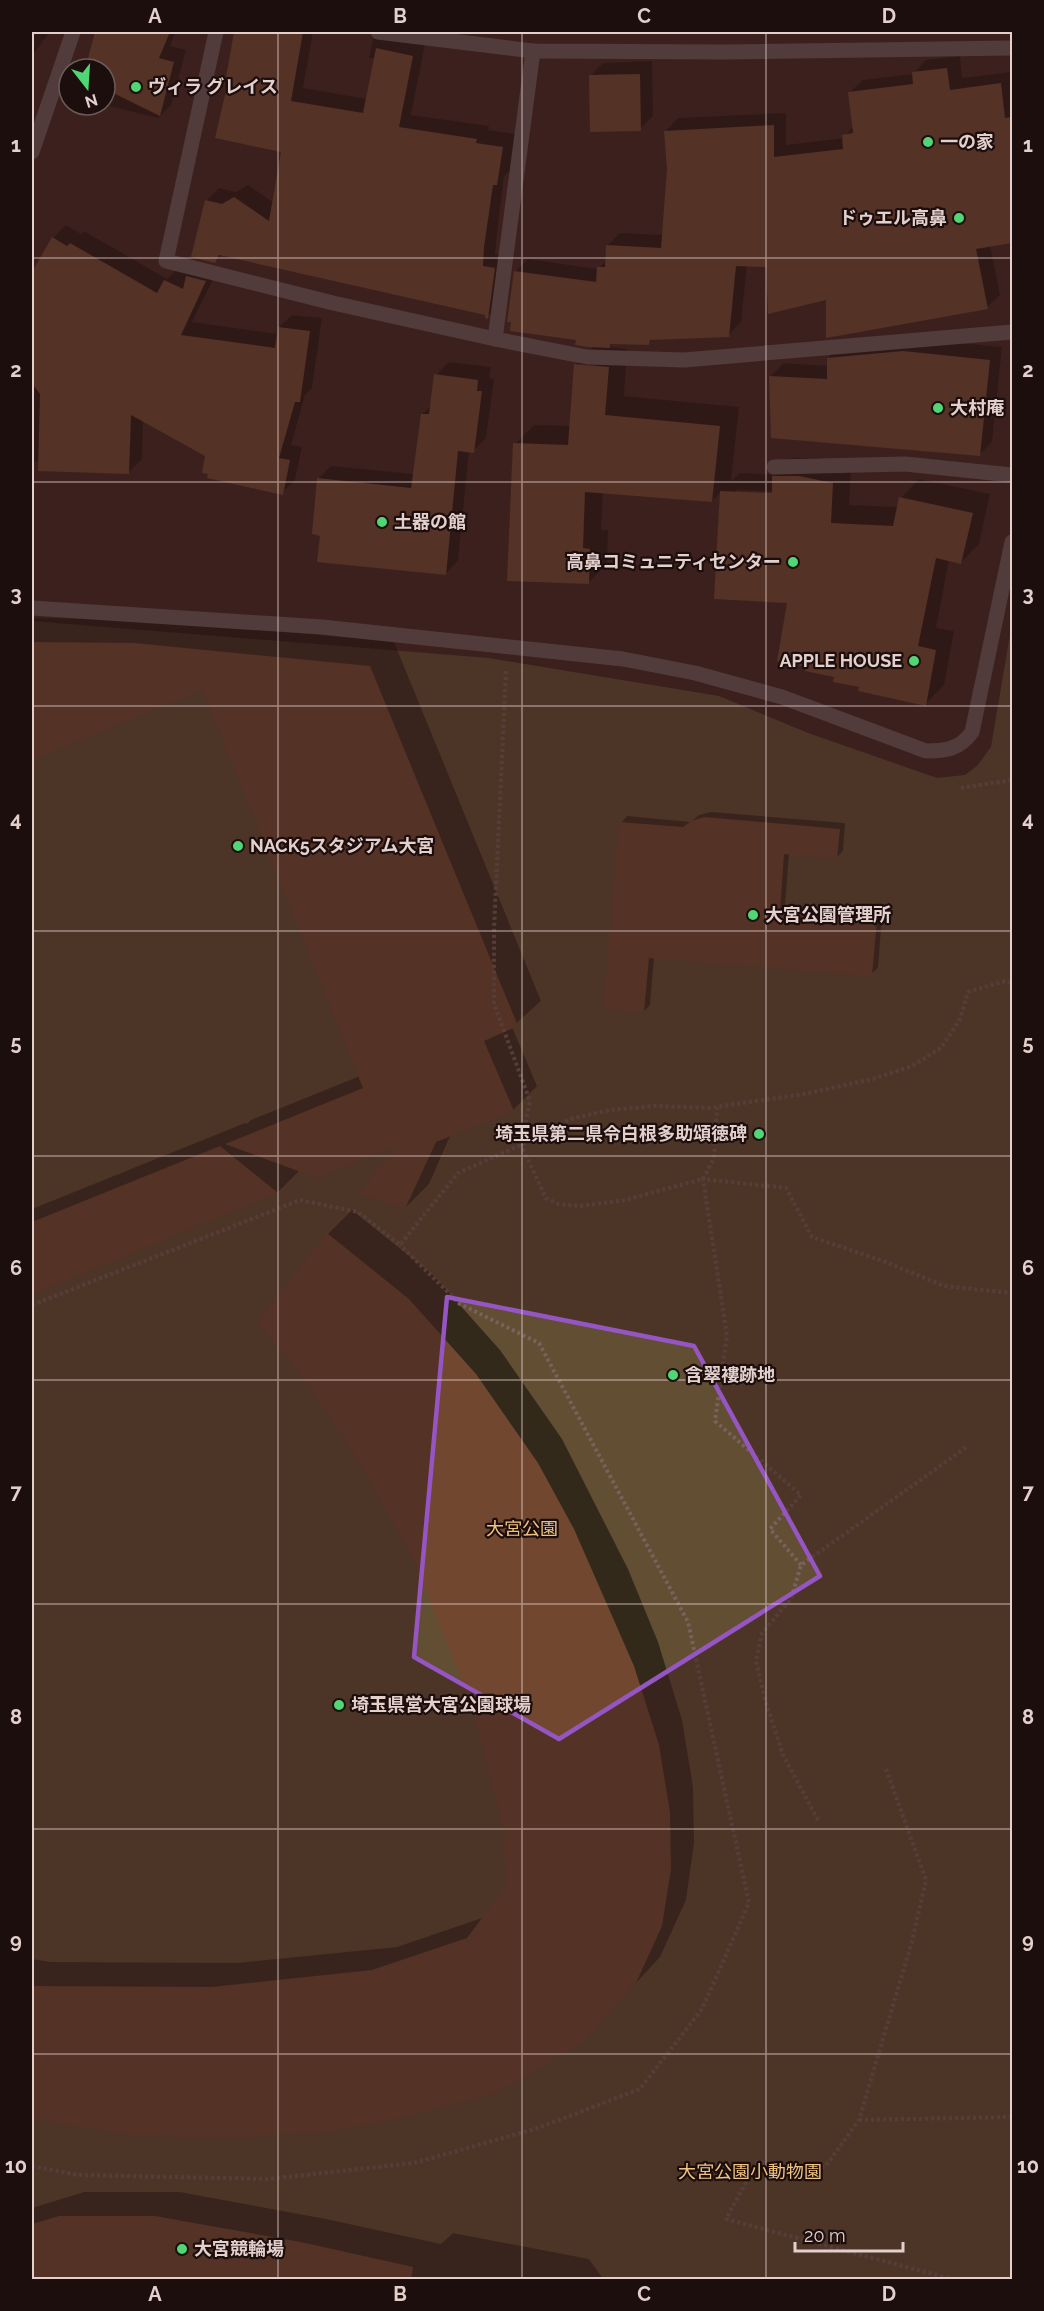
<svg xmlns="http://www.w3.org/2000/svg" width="1044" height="2311" font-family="Raleway,'Noto Sans JP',sans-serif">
<rect width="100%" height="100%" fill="#3c211e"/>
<!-- green -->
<polygon fill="#614e33" points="32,621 488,658 719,696 808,733 937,778 965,775 977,766 991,747 1012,623 1012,2279 32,2279"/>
<!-- shadow -->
<g fill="#0007" fill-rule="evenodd">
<polygon points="32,32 50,32 32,56"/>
<polygon points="96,32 176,32 170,46 186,50 171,105 158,118 105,105 105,69 87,69"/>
<polygon points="236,32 313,32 303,88 367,99 375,59 369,58 373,40 381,32 427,34 411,115 489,126 488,130 515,134 510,171 504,176 497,233 495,254 507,256 500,304 487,317 487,314 222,254 215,262 206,201 219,188 236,192 248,185 274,203 283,151 228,76"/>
<path d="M 960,56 L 962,78 L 1012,72 L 1012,242 L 990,245 L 1000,295 L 987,307 L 827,298 L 768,266 L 747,265 L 741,322 L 728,335 L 654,338 L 649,343 L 614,342 L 609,347 L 627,349 L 624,396 L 739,407 L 731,481 L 740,473 L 776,475 L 792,458 L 819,458 L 851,465 L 849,505 L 898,507 L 901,498 L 919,479 L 990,494 L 979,544 L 961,562 L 949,560 L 936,628 L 954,631 L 944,685 L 925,704 L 861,685 L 808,666 L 789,601 L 721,492 L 712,501 L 603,492 L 601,530 L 608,530 L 607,564 L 588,583 L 515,444 L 534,425 L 571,426 L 575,365 L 594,346 L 577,339 L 515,272 L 528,259 L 598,269 L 607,260 L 607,246 L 620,233 L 664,235 L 668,169 L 666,131 L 678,118 L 786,113 L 786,145 L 844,138 L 854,125 L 850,92 L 863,80 L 913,74 L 926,60 ZM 736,490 L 780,492 L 780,495 L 736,493 Z"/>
<polygon points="652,61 653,116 640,129 590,76 603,63"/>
<polygon points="66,225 81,234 84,231 167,279 178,268 218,269 192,322 278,334 279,327 292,315 322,318 312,388 305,395 291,445 302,447 295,480 282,493 143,420 142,459 129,472 32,461 32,308 53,238"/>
<polygon points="917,339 1002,347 992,442 979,455 771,376 784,363 829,366 828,358 841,345"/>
<polygon points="449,362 491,367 489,378 494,379 486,438 473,451 469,451 458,561 445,574 322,534 318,479 331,466 414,474 422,414 432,405 436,375"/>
<polygon points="32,618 159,620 394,642 541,1001 512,1027 537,1086 513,1110 451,1134 429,1184 405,1208 401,1142 300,1170 278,1192 32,1292 32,1209 245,1123 247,1124 251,1120 360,1076 203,688 32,758"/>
<polygon points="711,812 845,823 843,851 837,857 789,853 785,905 882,914 878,968 871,974 654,957 650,1005 644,1011 621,823 627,816 691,822 699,815"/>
<polygon points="352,1210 433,1275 500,1350 562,1439 628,1569 658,1642 682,1720 693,1787 694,1843 686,1900 660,1957 580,2043 140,2134 32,2118 32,1959 51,1962 237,1963 397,1947 485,1917 508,1887 504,1825 470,1697 412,1554 355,1452 300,1371 259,1322 328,1234"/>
<polygon points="84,2192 180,2192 326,2219 441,2244 453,2233 589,2259 604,2280 32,2280 32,2208"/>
</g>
<!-- building -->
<g fill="#71472f">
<polygon points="95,32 170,32 159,58 174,62 160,116 105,89 105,69 85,69"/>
<polygon points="234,32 303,32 291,101 363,113 376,48 413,56 399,127 477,139 476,143 503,147 497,185 493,185 484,247 483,266 495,268 488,319 485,318 485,315 219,255 215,263 191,257 205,200 222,204 234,197 269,221 281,152 215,138 229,78 226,77"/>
<polygon points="947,68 950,90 1001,83 1005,118 1012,117 1012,243 976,249 988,309 826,338 826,300 768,314 766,267 736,266 729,337 650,340 649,345 610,344 610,348 588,347 575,345 576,340 510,331 511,322 507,322 514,271 596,282 597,267 605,267 606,245 661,248 667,169 664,131 774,125 774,157 843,149 842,135 853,133 848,92 913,84 912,72"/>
<polygon points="640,74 641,131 590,132 589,75"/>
<polygon points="52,237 67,246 70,243 157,293 164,280 183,289 186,276 206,281 181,335 275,348 278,327 310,331 300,402 295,402 279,458 290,460 283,495 207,478 208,474 202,473 205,456 131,415 129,474 38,471 40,394 32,383 32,272"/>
<polygon points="903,351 990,360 980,456 771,438 769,376 827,379 827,358"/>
<polygon points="574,364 609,367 605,415 720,426 712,502 585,492 583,548 590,549 589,584 507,581 513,443 568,445"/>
<polygon points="434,374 478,380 477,391 482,391 474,453 458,451 446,575 317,562 320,536 312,534 317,478 411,488 421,414 429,414"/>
<polygon points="772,476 799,476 833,483 831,523 893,526 899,497 973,513 961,564 936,558 918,646 936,650 926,706 858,691 859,687 833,682 834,677 805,671 806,667 777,661 787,603 714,599 720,491 772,493"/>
<polygon points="32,642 134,643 370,666 518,1026 484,1041 514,1111 436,1142 405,1209 359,1193 396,1146 317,1178 225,1144 363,1088 202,690 32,760"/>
<polygon points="704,817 840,829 837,859 784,854 780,911 877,919 872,976 649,958 644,1012 603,1009 619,822 683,827 691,821"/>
<polygon points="220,1146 278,1193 32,1294 32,1222"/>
<polygon points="327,1233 409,1299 476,1374 538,1463 574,1529 634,1666 659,1745 670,1812 671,1869 662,1926 636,1983 581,2044 498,2092 416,2114 332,2131 235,2138 140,2136 32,2119 32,1986 212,1987 372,1970 467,1938 506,1886 503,1825 469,1698 411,1555 354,1453 299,1372 257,1322"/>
<polygon points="59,2216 155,2216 301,2242 413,2267 411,2280 32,2280 32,2224"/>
</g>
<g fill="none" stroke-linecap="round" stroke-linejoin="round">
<!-- path -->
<g stroke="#79615e" stroke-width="4" stroke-dasharray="3 3" stroke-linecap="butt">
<polyline points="506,671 494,929 494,1004 530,1101 521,1145 546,1198 558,1204 580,1206 625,1200 703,1179 714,1158 717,1107"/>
<polyline points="961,788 1012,780"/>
<polyline points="32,1305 300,1200 358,1212 400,1245 458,1173 521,1145 570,1119 610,1110 654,1106 709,1108 804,1094 873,1079 912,1066 941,1048 960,1019 968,992 1005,981 1012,983"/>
<polyline points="801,1565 770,1529 801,1495 715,1421 727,1336 703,1179 786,1188 812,1237 883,1261 944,1286 1012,1293"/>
<polyline points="886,1769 926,1880 912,1941 859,2120 825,2167 757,2162 726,2219 955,2280"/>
<polyline points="818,1820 783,1755 765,1699 756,1661 762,1633 791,1599 801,1565 968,1446"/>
<polyline points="859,2120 1012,2117"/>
<polyline points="32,2166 78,2175 268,2179 414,2163 538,2128 640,2089 702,2009 749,1903 688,1622 539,1343 460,1304 400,1245"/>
</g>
<!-- minor -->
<g stroke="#6a5c5f" stroke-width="15">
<polyline points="216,32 166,261 333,303 495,339 587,357 684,360 1012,332"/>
<polyline points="378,32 533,51 724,52 1012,48"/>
<polyline points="32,152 73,32"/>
<polyline points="495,339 533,51"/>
<polyline points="774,467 905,464 1012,475"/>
<path d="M 32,608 L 322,627 L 623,659 L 695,673 L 782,697 L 926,751 C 946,751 960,749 972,732 L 1012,542"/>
</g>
</g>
<!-- marked area -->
<path d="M0 0H1044V2311H0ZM 447,1297 L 694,1346 L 820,1576 L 559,1739 L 414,1657 Z" fill="#3c211e" fill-opacity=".55" fill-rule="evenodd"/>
<path fill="none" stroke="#9555c2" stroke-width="4.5" stroke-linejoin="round" d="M 447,1297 L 694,1346 L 820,1576 L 559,1739 L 414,1657 Z"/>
<!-- grid -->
<path fill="none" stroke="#e3d0cd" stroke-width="1.5" stroke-opacity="0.55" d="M 278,32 L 278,2280M 522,32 L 522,2280M 766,32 L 766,2280M 32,258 L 1012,258M 32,482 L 1012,482M 32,706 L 1012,706M 32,931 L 1012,931M 32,1156 L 1012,1156M 32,1380 L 1012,1380M 32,1604 L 1012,1604M 32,1829 L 1012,1829M 32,2054 L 1012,2054"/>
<!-- markers -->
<g fill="#50d674" stroke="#1b0e0d" stroke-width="2">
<circle cx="136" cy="87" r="6"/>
<circle cx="928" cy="142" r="6"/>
<circle cx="959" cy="218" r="6"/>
<circle cx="938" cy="408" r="6"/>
<circle cx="382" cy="522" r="6"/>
<circle cx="793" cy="562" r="6"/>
<circle cx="914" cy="661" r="6"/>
<circle cx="238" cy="846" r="6"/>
<circle cx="753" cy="915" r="6"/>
<circle cx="759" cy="1134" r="6"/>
<circle cx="673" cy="1375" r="6"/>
<circle cx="339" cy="1705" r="6"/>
<circle cx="182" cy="2249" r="6"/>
</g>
<g text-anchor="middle" stroke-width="4.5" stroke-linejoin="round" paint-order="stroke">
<!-- poi labels -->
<g font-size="18" font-weight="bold" fill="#e3d0cd" stroke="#1b0e0d" text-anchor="start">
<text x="148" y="93">ヴィラ グレイス</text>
<text x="940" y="148">一の家</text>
<text x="947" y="224" text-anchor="end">ドゥエル高鼻</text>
<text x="950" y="414">大村庵</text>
<text x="394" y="528">土器の館</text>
<text x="781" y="568" text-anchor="end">高鼻コミュニティセンター</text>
<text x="902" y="667" text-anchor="end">APPLE HOUSE</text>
<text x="250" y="852">NACK5スタジアム大宮</text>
<text x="765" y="921">大宮公園管理所</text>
<text x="747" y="1140" text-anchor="end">埼玉県第二県令白根多助頌徳碑</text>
<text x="685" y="1381">含翠褸跡地</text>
<text x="351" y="1711">埼玉県営大宮公園球場</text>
<text x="194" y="2255">大宮競輪場</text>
</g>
<!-- park labels -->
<g font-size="18" fill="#f1c382" stroke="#1b0e0d">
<text x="522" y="1535">大宮公園</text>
<text x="750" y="2178">大宮公園小動物園</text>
</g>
</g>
<!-- border -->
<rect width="1044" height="2311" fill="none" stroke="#1b0e0d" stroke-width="66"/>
<!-- north arrow -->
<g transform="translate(87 87) rotate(163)"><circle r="28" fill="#1b0e0d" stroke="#6b5c5a" stroke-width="1.5"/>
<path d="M0-4.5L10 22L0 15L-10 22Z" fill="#50d674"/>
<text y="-9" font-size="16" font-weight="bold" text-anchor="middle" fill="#e3d0cd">N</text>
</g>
<!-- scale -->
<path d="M795 2242v9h108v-9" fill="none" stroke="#e3d0cd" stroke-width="3"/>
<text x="804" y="2242" font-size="18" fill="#e3d0cd" stroke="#1b0e0d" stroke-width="4.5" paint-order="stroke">20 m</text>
<rect x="33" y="33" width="978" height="2245" fill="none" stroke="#e3d0cd" stroke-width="2"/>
<g font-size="20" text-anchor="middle" font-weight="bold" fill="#e3d0cd">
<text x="155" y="23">A</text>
<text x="400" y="23">B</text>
<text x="644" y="23">C</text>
<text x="889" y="23">D</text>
<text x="16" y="152">1</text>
<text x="1028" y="152">1</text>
<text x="16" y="377">2</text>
<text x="1028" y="377">2</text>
<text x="16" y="601">3</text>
<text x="1028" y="601">3</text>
<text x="16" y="826">4</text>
<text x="1028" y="826">4</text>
<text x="16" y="1050">5</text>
<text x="1028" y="1050">5</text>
<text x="16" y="1275">6</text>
<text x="1028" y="1275">6</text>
<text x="16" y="1499">7</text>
<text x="1028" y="1499">7</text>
<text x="16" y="1724">8</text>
<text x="1028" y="1724">8</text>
<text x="16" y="1948">9</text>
<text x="1028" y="1948">9</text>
<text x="16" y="2173">10</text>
<text x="1028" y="2173">10</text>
<text x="155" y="2301">A</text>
<text x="400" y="2301">B</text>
<text x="644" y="2301">C</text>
<text x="889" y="2301">D</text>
</g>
</svg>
